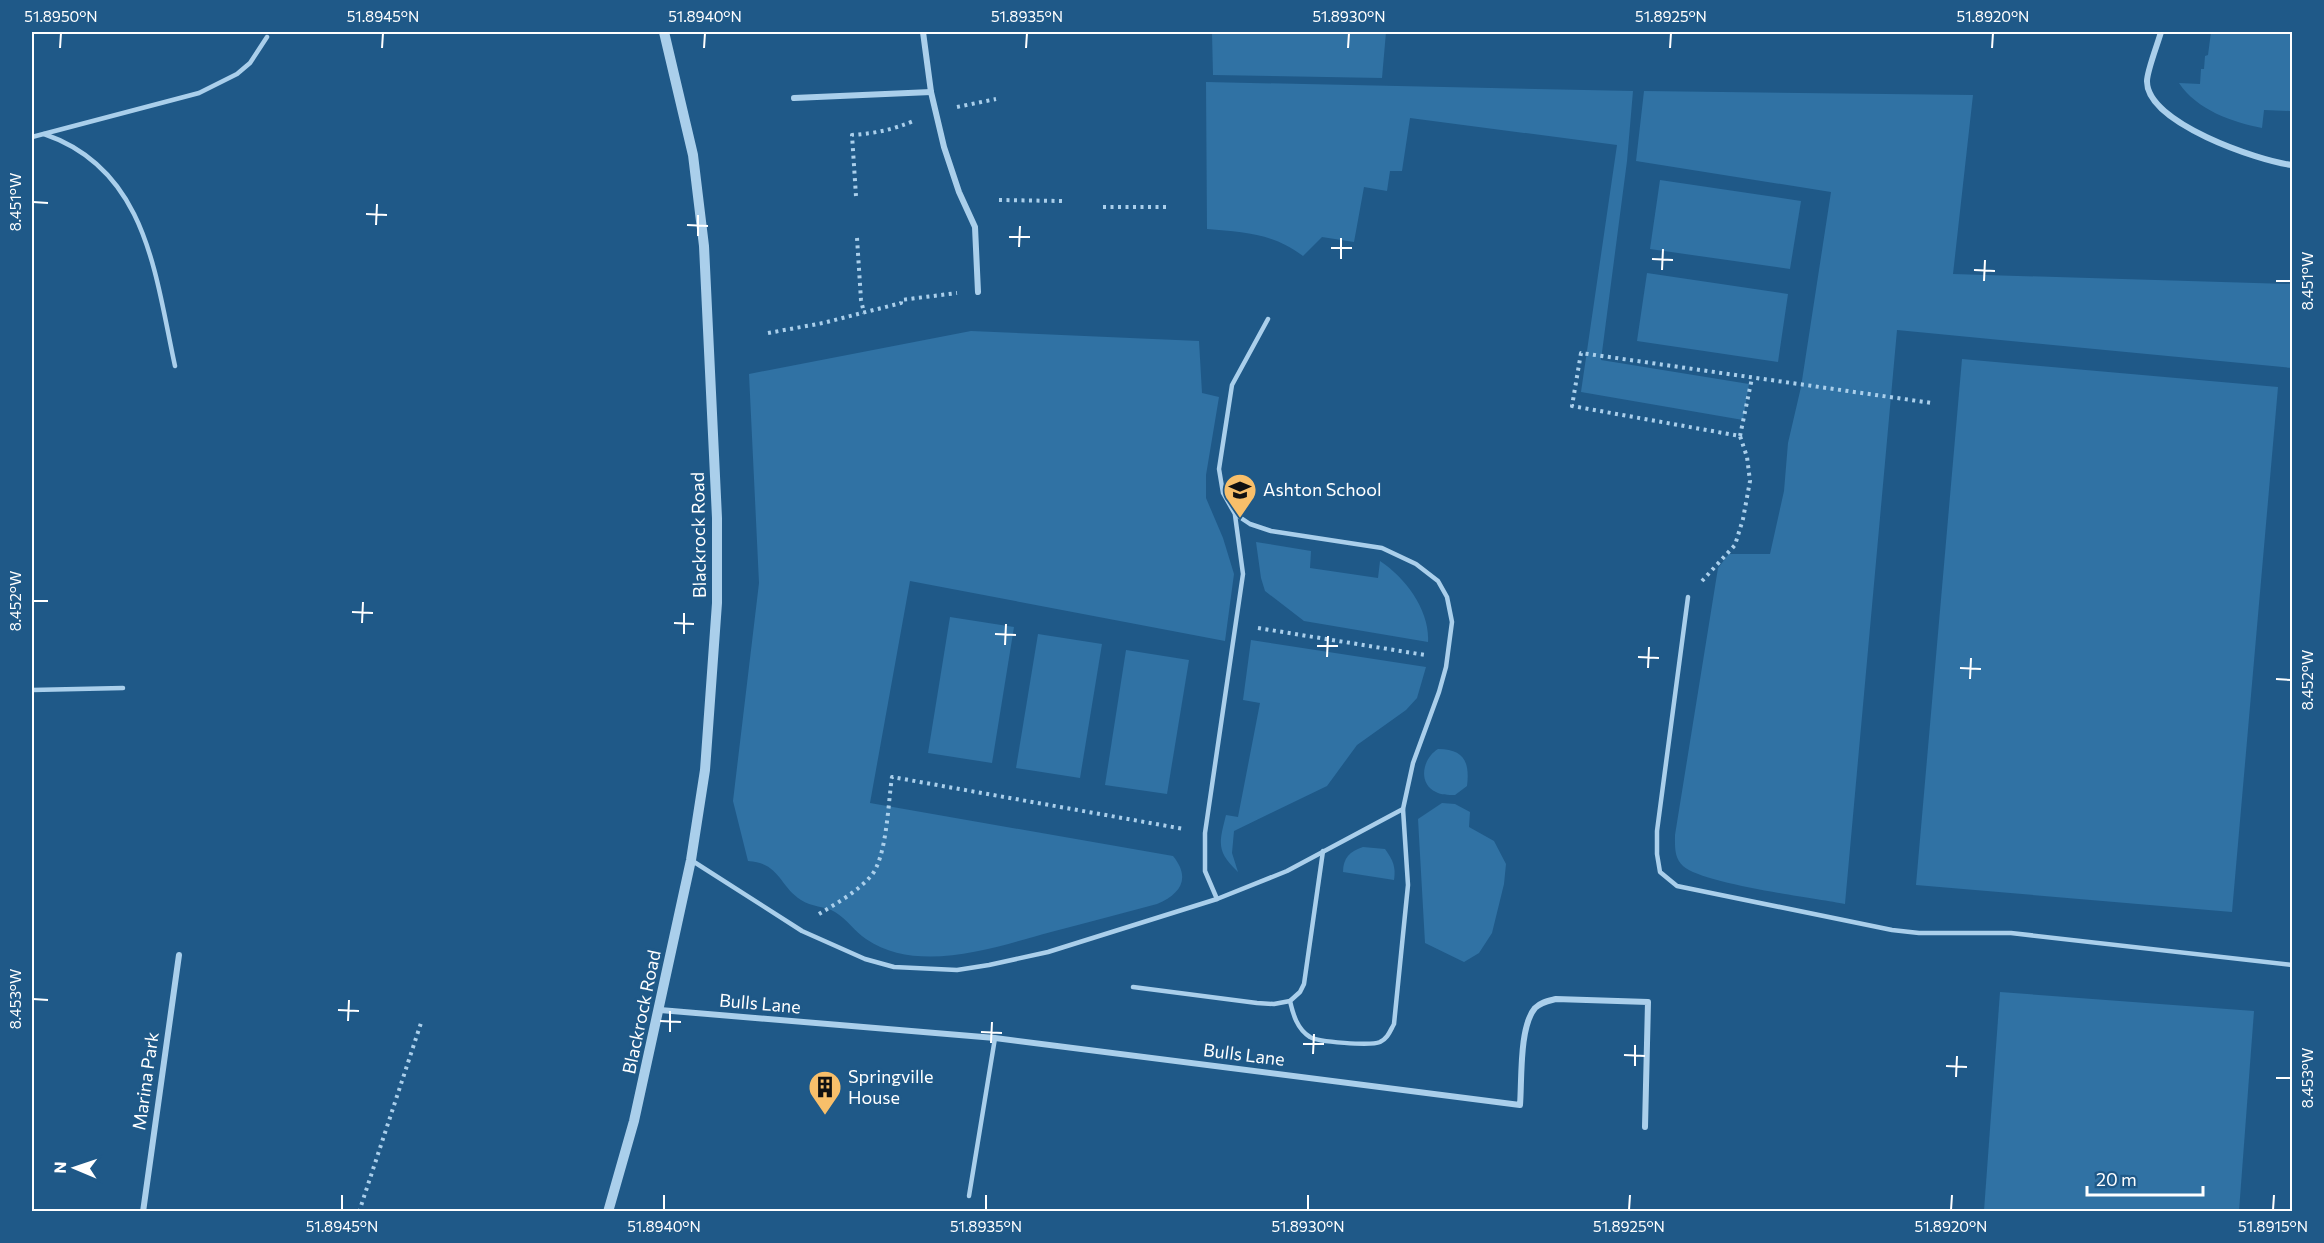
<svg xmlns="http://www.w3.org/2000/svg" width="2324" height="1243" font-family="Commissioner,sans-serif">
<rect width="100%" height="100%" fill="#1f5988"/>
<!-- green -->
<g fill="#3072a4">
<polygon points="1212,32 1386,32 1382,78 1213,75"/>
<path d="M 2211,32 L 2292,32 L 2290,111 L 2264,110 L 2262,128 C 2232,122 2197,110 2179,83 L 2200,84 L 2201,69 L 2204,69 L 2205,56 L 2208,55 Z"/>
<path d="M 1206,82 L 1633,91 L 1627,161 L 1601,360 L 1749,384 L 1743,420 L 1581,392 L 1617,145 L 1410,118 L 1402,171 L 1390,171 L 1387,191 L 1364,187 L 1354,242 L 1322,237 L 1303,256 C 1272,233 1244,232 1207,229 Z"/>
<path d="M 1644,91 L 1973,95 L 1953,274 L 2292,284 L 2292,368 L 1897,330 L 1845,904 C 1814,898 1703,884 1683,866 C 1674,858 1675,846 1675,835 L 1718,568 L 1729,554 L 1770,554 L 1784,491 L 1788,443 L 1801,387 L 1831,192 L 1636,161 Z"/>
<polygon points="1660,180 1801,201 1790,269 1650,249"/>
<polygon points="1647,273 1788,294 1778,362 1637,341"/>
<path d="M 971,331 L 1199,341 L 1202,393 L 1219,397 L 1206,475 L 1206,498 L 1223,538 L 1234,574 L 1225,641 L 910,581 L 870,803 L 1173,856 C 1191,878 1181,894 1157,904 C 1122,913 1087,923 1051,932 C 996,947 919,975 866,939 C 855,932 847,919 835,912 C 825,906 811,907 801,900 C 779,886 780,863 748,861 L 733,801 L 759,583 L 749,374 Z"/>
<polygon points="1962,359 2278,387 2232,912 1916,885"/>
<path d="M 1256,542 L 1311,551 L 1310,568 L 1378,578 L 1380,561 C 1406,578 1430,611 1428,642 L 1304,621 L 1265,591 L 1261,578 Z"/>
<polygon points="950,617 1014,627 992,763 928,753"/>
<polygon points="1038,634 1102,644 1080,778 1016,768"/>
<path d="M 1251,640 L 1426,667 L 1417,698 L 1406,710 L 1357,745 L 1327,786 L 1234,831 L 1232,853 L 1238,872 C 1216,851 1219,843 1226,815 L 1238,817 L 1260,703 L 1243,700 Z"/>
<polygon points="1126,650 1189,660 1167,794 1105,785"/>
<path d="M 1438,749 C 1464,749 1470,762 1467,786 L 1455,795 C 1448,795 1441,795 1436,792 C 1417,783 1423,758 1438,749 Z"/>
<polygon points="1442,803 1455,804 1470,812 1469,827 1494,841 1506,864 1504,884 1492,933 1479,953 1464,962 1425,943 1418,819"/>
<path d="M 1363,847 L 1385,849 C 1393,860 1396,867 1394,880 L 1343,872 C 1343,858 1350,851 1363,847 Z"/>
<polygon points="2000,992 2254,1011 2239,1211 1984,1211"/>
</g>
<g fill="none" stroke-linecap="round" stroke-linejoin="round">
<!-- path -->
<g stroke="#aacfeb" stroke-width="4" stroke-dasharray="3 4.5" stroke-linecap="butt">
<polyline points="957,107 996,99"/>
<path d="M 856,196 L 852,135 C 877,133 892,130 916,120"/>
<polyline points="999,200 1062,201"/>
<polyline points="1103,207 1169,207"/>
<polyline points="857,238 861,300 864,313"/>
<polyline points="768,333 823,323 901,303 901,300 957,293"/>
<polyline points="1740,436 1752,378"/>
<polyline points="1702,581 1735,545 1743,519 1750,481 1747,457 1740,436 1572,406 1581,353 1932,403"/>
<polyline points="1258,628 1425,655"/>
<path d="M 819,914 C 837,903 857,892 871,876 C 887,857 888,803 892,777 L 1184,829"/>
<polyline points="359,1212 421,1023"/>
</g>
<!-- service -->
<g stroke="#aacfeb" stroke-width="4.5">
<path d="M 44,134 C 147,169 155,274 175,366"/>
<polyline points="32,137 199,93 237,74 250,63 267,37"/>
<polyline points="1688,597 1657,831 1657,854 1660,872 1677,886 1892,930 1919,933 2011,933 2292,965"/>
<polyline points="32,690 123,688"/>
<path d="M 1323,851 L 1304,984 L 1300,992 L 1290,1001 C 1293,1014 1297,1029 1310,1037 C 1317,1042 1371,1046 1380,1042 C 1388,1038 1390,1031 1394,1024 L 1408,885 L 1403,809"/>
<polyline points="691,860 802,931 865,959 894,967 957,970 989,965 1048,952 1217,899 1287,871 1403,809 1413,763 1439,692 1446,667 1452,622 1447,597 1438,581 1416,564 1382,548 1271,531 1250,524 1235,514 1223,493 1219,469 1232,385 1268,319"/>
<polyline points="1217,899 1205,871 1205,833 1243,574 1235,515"/>
<polyline points="1133,987 1257,1003 1274,1004 1290,1001"/>
<polyline points="969,1196 995,1038"/>
</g>
<!-- minor -->
<g stroke="#aacfeb" stroke-width="6">
<polyline points="923,32 931,92 944,147 959,192 975,227 978,292"/>
<path d="M 2161,32 C 2158,43 2147,71 2147,81 C 2146,123 2259,161 2292,165"/>
<polyline points="794,98 931,92"/>
<path d="M 660,1010 L 995,1038 L 1520,1105 C 1522,1080 1519,1027 1535,1008 C 1541,1002 1548,1001 1556,999 L 1648,1002 L 1645,1127"/>
<polyline points="143,1212 179,955"/>
</g>
<!-- tertiary -->
<polyline stroke="#aacfeb" stroke-width="10" points="608,1212 634,1121 691,860 705,770 717,603 717,518 704,246 693,155 664,32"/>
</g>
<!-- ticks -->
<path fill="none" stroke="#fff" stroke-width="2" d="M 60,48 L 61,33M 382,48 L 383,33M 704,48 L 705,33M 1026,48 L 1027,33M 1348,48 L 1349,33M 1670,48 L 1671,33M 1992,48 L 1993,33M 33,202 L 48,203M 366,214 L 387,215M 376,225 L 377,204M 687,225 L 708,226M 698,236 L 698,215M 1009,237 L 1030,237M 1019,247 L 1020,226M 1331,248 L 1352,248M 1341,259 L 1341,238M 1652,259 L 1673,260M 1662,270 L 1663,249M 1974,270 L 1995,271M 1984,281 L 1985,260M 2276,281 L 2291,281M 33,601 L 48,601M 352,612 L 373,613M 362,623 L 363,602M 674,623 L 694,624M 684,634 L 684,613M 995,634 L 1016,635M 1005,645 L 1006,624M 1317,646 L 1338,646M 1327,657 L 1328,636M 1638,657 L 1659,658M 1648,668 L 1649,647M 1960,668 L 1981,669M 1970,679 L 1971,658M 2276,679 L 2291,680M 33,999 L 48,1000M 338,1010 L 359,1011M 348,1021 L 349,1000M 660,1021 L 681,1022M 670,1032 L 670,1011M 981,1032 L 1002,1033M 991,1043 L 992,1022M 1303,1044 L 1324,1044M 1313,1054 L 1314,1034M 1624,1055 L 1645,1056M 1635,1066 L 1635,1045M 1946,1066 L 1967,1067M 1956,1077 L 1957,1056M 2276,1078 L 2291,1078M 342,1210 L 342,1195M 664,1210 L 664,1195M 986,1210 L 986,1195M 1308,1210 L 1308,1195M 1629,1210 L 1630,1195M 1951,1210 L 1952,1195M 2273,1210 L 2274,1195"/>
<!-- icons -->
<defs>
<g id="school-pin" transform="scale(1.725)"><path d="M0 17L-7.5 6A9.5 9.5 0 1 1 7.5 6Z" fill="#f8bf6a" stroke="#1f5988"/><path d="M0-5L7-2L0 1L-7-2ZM-4 1L0 2.5L4 1V4Q0 6-4 4Z" fill="#111"/></g>
<g id="building-pin" transform="scale(1.725)"><path d="M0 17L-7.5 6A9.5 9.5 0 1 1 7.5 6Z" fill="#f8bf6a" stroke="#1f5988"/><path d="M-4-6H4V6H1V3H-1V6H-4ZM-2.5-4.3h1.7v1.8h-1.7ZM.8-4.3h1.7v1.8H.8ZM-2.5-1h1.7V.8h-1.7ZM.8-1h1.7V.8H.8Z" fill="#111"/></g>
</defs>
<g fill-rule="evenodd">
<use href="#school-pin" x="1240" y="490"/>
<use href="#building-pin" x="825" y="1087"/>
</g>
<g text-anchor="middle" stroke-width="5" stroke-linejoin="round" paint-order="stroke">
<!-- poi labels -->
<g font-size="18" fill="#fff" stroke="#1f5988" text-anchor="start">
<text x="1263" y="496">Ashton School</text>
<text x="848" y="1083">Springville<tspan x="848" dy="21">House</tspan></text>
</g>
<!-- street labels -->
<g font-size="18" fill="#fff" stroke="#1f5988">
<text transform="translate(699 535) rotate(-91)" y="6">Blackrock Road</text>
<text transform="translate(760 1004) rotate(5)" y="6">Bulls Lane</text>
<text transform="translate(642 1012) rotate(-78)" y="6">Blackrock Road</text>
<text transform="translate(1244 1055) rotate(7)" y="6">Bulls Lane</text>
<text transform="translate(146 1081) rotate(-82)" y="6">Marina Park</text>
</g>
</g>
<!-- border -->
<rect width="2324" height="1243" fill="none" stroke="#1f5988" stroke-width="66"/>
<!-- north arrow -->
<g transform="translate(75 1168) rotate(272)" stroke="#1f5988" stroke-width="4.5" paint-order="stroke">
<path d="M0-4.5L10 22L0 15L-10 22Z" fill="#ffffff"/>
<text y="-9" font-size="16" font-weight="bold" text-anchor="middle" fill="#ffffff">N</text>
</g>
<!-- scale -->
<path d="M2087 1186v9h116v-9" fill="none" stroke="#ffffff" stroke-width="3"/>
<text x="2096" y="1186" font-size="18" fill="#ffffff" stroke="#1f5988" stroke-width="4.5" paint-order="stroke">20 m</text>
<rect x="33" y="33" width="2258" height="1177" fill="none" stroke="#fff" stroke-width="2"/>
<g font-size="15" text-anchor="middle" fill="#fff">
<text x="61" y="22">51.8950°N</text>
<text x="383" y="22">51.8945°N</text>
<text x="705" y="22">51.8940°N</text>
<text x="1027" y="22">51.8935°N</text>
<text x="1349" y="22">51.8930°N</text>
<text x="1671" y="22">51.8925°N</text>
<text x="1993" y="22">51.8920°N</text>
<text transform="translate(16 202) rotate(-90)" y="5">8.451°W</text>
<text transform="translate(2308 281) rotate(-90)" y="5">8.451°W</text>
<text transform="translate(16 601) rotate(-90)" y="5">8.452°W</text>
<text transform="translate(2308 680) rotate(-90)" y="5">8.452°W</text>
<text transform="translate(16 999) rotate(-90)" y="5">8.453°W</text>
<text transform="translate(2308 1078) rotate(-90)" y="5">8.453°W</text>
<text x="342" y="1232">51.8945°N</text>
<text x="664" y="1232">51.8940°N</text>
<text x="986" y="1232">51.8935°N</text>
<text x="1308" y="1232">51.8930°N</text>
<text x="1629" y="1232">51.8925°N</text>
<text x="1951" y="1232">51.8920°N</text>
<text x="2273" y="1232">51.8915°N</text>
</g>
</svg>
